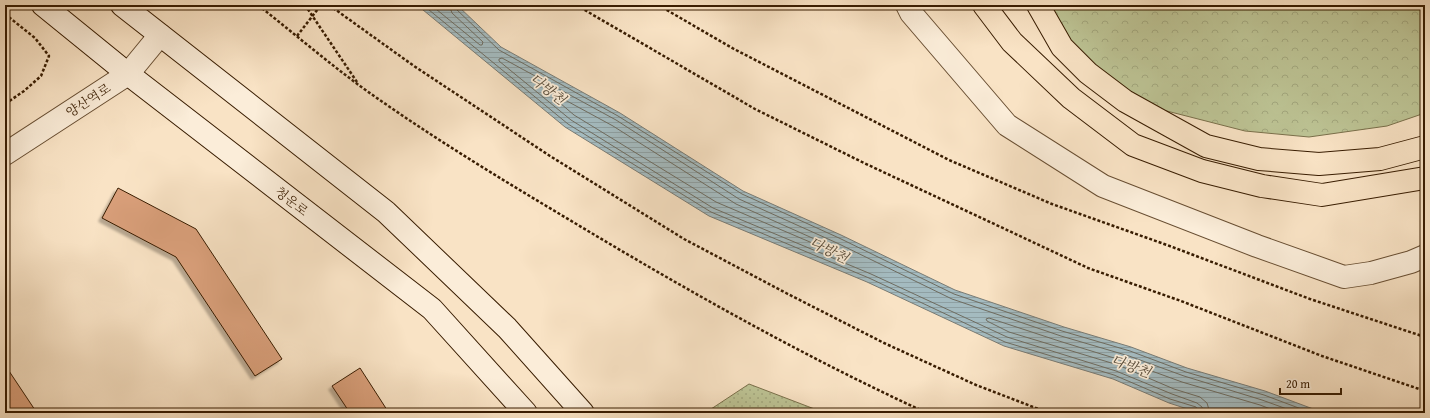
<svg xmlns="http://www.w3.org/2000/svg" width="1430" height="418" font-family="'Gentium Book Plus','Noto Serif KR',serif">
<defs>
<pattern id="green-dots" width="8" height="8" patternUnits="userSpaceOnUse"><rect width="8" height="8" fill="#bdc495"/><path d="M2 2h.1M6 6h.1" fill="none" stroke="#a3a87f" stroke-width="1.8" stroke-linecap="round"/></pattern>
<pattern id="forest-crowns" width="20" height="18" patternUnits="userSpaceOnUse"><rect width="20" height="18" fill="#bdc495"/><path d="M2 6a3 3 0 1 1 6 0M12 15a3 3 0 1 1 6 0" fill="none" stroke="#a3a87f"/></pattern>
<pattern id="water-rules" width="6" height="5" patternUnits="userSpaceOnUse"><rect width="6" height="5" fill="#a4bbc0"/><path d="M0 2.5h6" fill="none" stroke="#8ea0a3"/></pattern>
<filter id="shadow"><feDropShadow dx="-3.5" dy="3.5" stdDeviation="1" flood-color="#0004"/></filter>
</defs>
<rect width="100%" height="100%" fill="#f9e3c5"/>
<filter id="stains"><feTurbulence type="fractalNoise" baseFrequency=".005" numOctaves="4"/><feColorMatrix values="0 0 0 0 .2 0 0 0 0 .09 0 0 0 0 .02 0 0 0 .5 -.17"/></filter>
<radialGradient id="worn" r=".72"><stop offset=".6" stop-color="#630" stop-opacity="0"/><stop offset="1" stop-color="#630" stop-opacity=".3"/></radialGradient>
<!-- green -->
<polygon fill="url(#green-dots)" stroke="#7a704b" points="749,384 825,413 705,413"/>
<!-- forest -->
<polygon fill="url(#forest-crowns)" stroke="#7a704b" points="1047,5 1425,5 1425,113 1387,126 1309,137 1245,131 1159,109 1092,69 1062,44"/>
<!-- water -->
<polygon fill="url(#water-rules)" stroke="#797b74" points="417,5 457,5 501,47 620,113 743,191 841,235 955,290 1064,327 1131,347 1187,368 1265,391 1324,413 1200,413 1169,403 1113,379 1004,346 867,282 709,216 565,127"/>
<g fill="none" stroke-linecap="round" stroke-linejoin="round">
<!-- shore -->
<g stroke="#6e6c60" stroke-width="1">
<polyline points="423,5 568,124 711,212 869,278 1005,342 1114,375 1170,399 1196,407 1198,410 1199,413"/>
<polyline points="431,5 480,45 482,45 483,42 452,13 449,5"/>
<polyline points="454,5 456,9 499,50 618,116 742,194 839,238 954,294 1062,331 1130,351 1186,372 1264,395 1312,413"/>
<polygon points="554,94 613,126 736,204 819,241 820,244 817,245 716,202 574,115 553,97"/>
<polyline points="1204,413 1202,407 1197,403 1172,394 1116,371 1007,337 871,274 713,208 571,120 499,61 499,59 502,58 616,120 739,199 837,243 952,299 1061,336 1129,356 1184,376 1262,400 1298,413"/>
<polyline points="1210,413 1207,403 1200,397 1174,389 1118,365 1009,332 987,321 986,319 989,318 1059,341 1127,362 1182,382 1260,405 1281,413"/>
</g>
</g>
<!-- building -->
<g fill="#d99f7a" stroke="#381c01" filter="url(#shadow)">
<polygon points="118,188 196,229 282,359 255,376 176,257 102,218"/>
<polygon points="5,365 37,413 5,413"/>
<polygon points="360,368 389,413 350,413 332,386"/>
</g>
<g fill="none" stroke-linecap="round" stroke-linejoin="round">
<!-- minor casing -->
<g stroke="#684e32" stroke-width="24">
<polyline id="minor" points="907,5 911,13 1007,125 1103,186 1257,246 1344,277 1371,273 1411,262 1425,256"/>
</g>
<!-- tertiary casing -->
<g stroke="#684e32" stroke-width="24">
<polyline id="tertiary" points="5,154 128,74 160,35"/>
</g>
<!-- secondary casing -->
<g stroke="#381c01" stroke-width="24">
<g id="secondary">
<polyline points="43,5 128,74 432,309 526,413"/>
<polyline points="122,5 386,212 507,328 583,413"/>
</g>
</g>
<!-- motorway casing -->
<g stroke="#381c01" stroke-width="24">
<g id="motorway">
<polyline points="984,5 1012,42 1071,98 1133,145 1202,171 1262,186 1322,195 1425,178"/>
<polyline points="1038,5 1062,47 1088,73 1125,101 1206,146 1259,159 1319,164 1380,159 1425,147"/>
</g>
</g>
<!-- path -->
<g stroke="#381c01" stroke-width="2.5" stroke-dasharray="3 2" stroke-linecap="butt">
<path d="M 258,5 C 292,32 325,60 360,86 C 428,135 501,179 573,222 C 688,291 805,357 927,413"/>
<polyline points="305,5 357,82"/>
<polyline points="329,5 414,66 550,156 684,239 786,293 884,343 976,385 1049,413"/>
<polyline points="576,5 755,109 862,162 1088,268 1181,301 1322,356 1425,391"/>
<polyline points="658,5 734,49 949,160 1052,204 1167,245 1310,299 1425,337"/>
<polyline points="5,14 35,38 49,56 41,76 24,91 5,104"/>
</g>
<!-- minor -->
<use href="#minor" stroke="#fbedd9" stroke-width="22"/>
<!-- tertiary -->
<use href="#tertiary" stroke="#fbedd9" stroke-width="22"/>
<!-- secondary -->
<use href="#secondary" stroke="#fbedd9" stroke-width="22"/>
<!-- motorway -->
<use href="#motorway" stroke="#f9e3c5" stroke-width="22"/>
<!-- path-bridge -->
<polyline stroke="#381c01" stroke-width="2.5" stroke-dasharray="3 2" stroke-linecap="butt" points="297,36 321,5"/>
</g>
<g text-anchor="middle" stroke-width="3.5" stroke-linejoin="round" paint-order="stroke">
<!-- street labels -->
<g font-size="13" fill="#381c01" stroke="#fbedd9">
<text transform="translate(88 100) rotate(-33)" y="5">양산역로</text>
<text transform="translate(292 201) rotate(38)" y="5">청운로</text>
</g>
<!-- water labels -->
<g font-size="14" font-style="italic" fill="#584c3a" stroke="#fbedd9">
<text transform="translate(548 89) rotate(38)" y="5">다방천</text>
<text transform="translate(829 250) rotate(26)" y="5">다방천</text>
<text transform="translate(1131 366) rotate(20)" y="5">다방천</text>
</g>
</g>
<!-- margin -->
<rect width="1430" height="418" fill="none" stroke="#f9e3c5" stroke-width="20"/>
<rect x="6" y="6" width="1418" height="406" fill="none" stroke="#381c01" stroke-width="2"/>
<rect x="10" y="10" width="1410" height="398" fill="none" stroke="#381c01"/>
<!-- scale -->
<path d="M1280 388v6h61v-6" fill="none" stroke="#381c01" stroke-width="2"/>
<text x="1286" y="388" font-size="12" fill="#381c01" stroke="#fbedd9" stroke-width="3" paint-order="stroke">20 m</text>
<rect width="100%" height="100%" filter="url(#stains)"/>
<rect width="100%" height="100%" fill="url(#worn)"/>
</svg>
